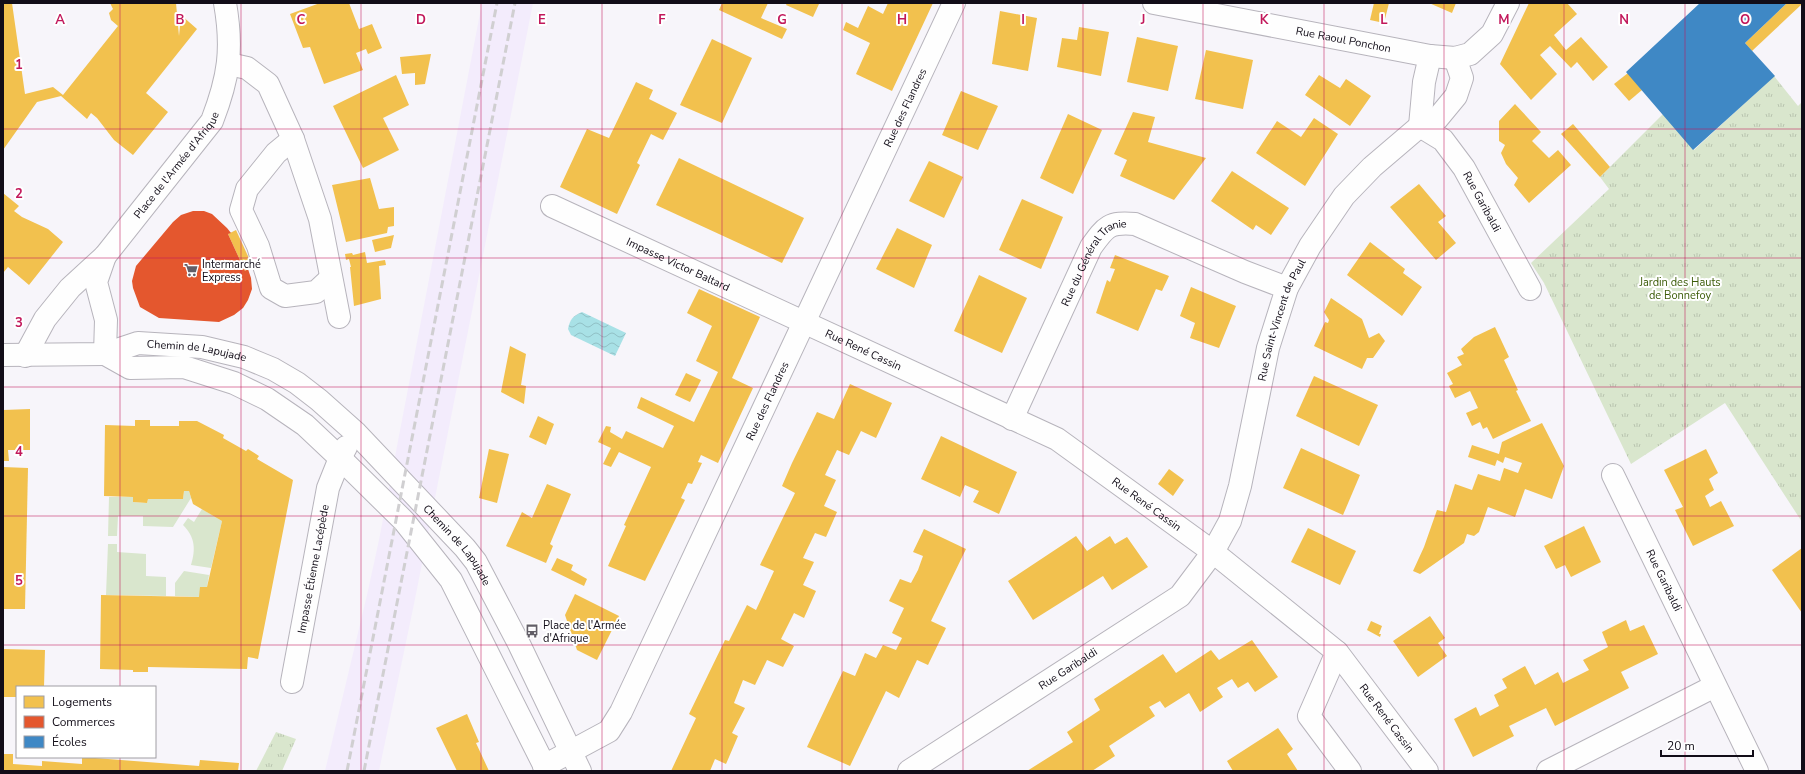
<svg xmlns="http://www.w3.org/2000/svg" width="1805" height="774" font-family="'Nunito Sans',sans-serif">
<defs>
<pattern id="park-tufts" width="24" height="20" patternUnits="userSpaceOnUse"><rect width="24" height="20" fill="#d9e6cd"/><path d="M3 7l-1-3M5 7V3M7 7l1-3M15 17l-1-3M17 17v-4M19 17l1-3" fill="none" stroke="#b9c4af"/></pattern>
<pattern id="water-waves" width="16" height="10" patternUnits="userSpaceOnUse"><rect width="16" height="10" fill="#a8e1e6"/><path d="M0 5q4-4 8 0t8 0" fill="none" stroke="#90c0c5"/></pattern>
</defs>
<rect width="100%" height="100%" fill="#f7f5fa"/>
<!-- built -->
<polygon fill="#f3ecfc" points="482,3 533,3 414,604 379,771 325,771 367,595 379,540"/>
<!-- grass -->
<g fill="#d9e6cd">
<polygon points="184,491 189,491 191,498 173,527 143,526 143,516 118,516 117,536 108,536 109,497 133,497 133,502 147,503 148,498 183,499"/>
<path d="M 202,509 L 222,521 L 211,568 L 191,565 C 196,549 195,537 183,525 L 188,518 L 194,522 Z"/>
<polygon points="108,544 117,544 117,552 146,554 146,576 166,577 166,596 106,595"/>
<polygon points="184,571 209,575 207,587 199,597 175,596 175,583"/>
</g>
<!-- park -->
<g fill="url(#park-tufts)">
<polygon points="1774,76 1798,106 1802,102 1802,522 1725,403 1631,464 1544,283 1531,263 1609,189 1600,177 1663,114 1694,150"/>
<polygon points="276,732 296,739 282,771 256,771"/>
</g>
<!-- water -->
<path fill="url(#water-waves)" d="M 582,312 L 626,333 L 615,356 L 571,335 L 568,329 C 570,319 573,316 582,312 Z"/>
<!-- homes -->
<g fill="#f2c14e">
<polygon points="3,3 12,3 25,94 53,87 63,95 118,26 111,20 109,13 113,9 110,3 176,3 179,36 181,15 197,29 146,93 168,112 133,155 114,140 97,118 91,113 87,119 61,96 37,102 3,150"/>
<polygon points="320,3 349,3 359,29 372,24 382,48 368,54 366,49 356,53 363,70 324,84 310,47 303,48 290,14"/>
<polygon points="722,3 768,3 761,18 787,29 782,39 719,10"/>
<polygon points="787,3 817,3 819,4 813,17 786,5"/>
<polygon points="888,3 933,3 892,91 856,74 870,43 843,30 846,22 858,28 868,6 883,14"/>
<polygon points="1374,3 1389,3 1384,23 1370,20"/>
<polygon points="1429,3 1456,3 1452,13"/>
<polygon points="1529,3 1567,3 1577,14 1554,35 1566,50 1581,37 1608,67 1593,81 1577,62 1571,68 1550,46 1540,55 1557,74 1531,100 1500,64"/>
<polygon points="1787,3 1802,4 1752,51 1745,43"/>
<polygon points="1000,11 1037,18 1028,71 992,64"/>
<polygon points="1079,27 1109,32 1101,76 1057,67 1062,38 1077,40"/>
<polygon points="1137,37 1178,46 1168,91 1127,82"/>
<polygon points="712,39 752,58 722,123 680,105"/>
<polygon points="1206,50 1253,60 1243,109 1195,99"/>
<polygon points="431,54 425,84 415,85 415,73 402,74 400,57"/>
<polygon points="1628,73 1642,90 1629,101 1614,84"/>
<polygon points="396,75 409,105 383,118 399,150 363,168 333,106"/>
<polygon points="1319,75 1340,88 1346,79 1371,96 1350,126 1305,95"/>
<polygon points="636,82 653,90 649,99 677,113 663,140 651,134 637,163 640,165 617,214 560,187 587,129 609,138"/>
<polygon points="961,91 998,106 978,150 942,135"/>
<polygon points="1515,104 1541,132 1532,141 1549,158 1558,150 1571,165 1529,203 1514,185 1518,178 1506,164 1501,153 1505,145 1499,141 1499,121"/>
<polygon points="1133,112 1155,117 1148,142 1206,158 1174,200 1120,176 1127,160 1114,154"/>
<polygon points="1068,114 1102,130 1073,194 1040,178"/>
<polygon points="1314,118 1338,134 1305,186 1256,153 1277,121 1301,137"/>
<polygon points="1573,124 1610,167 1600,177 1561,134"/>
<polygon points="679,158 804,218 782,263 656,205"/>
<polygon points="929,161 963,177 944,218 909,201"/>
<polygon points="1232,171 1289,208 1271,235 1256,225 1253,230 1211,201"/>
<polygon points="370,178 379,209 394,207 394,226 388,227 387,233 346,242 332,185"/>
<polygon points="1419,184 1446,216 1438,222 1456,243 1436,260 1390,207"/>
<polygon points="3,193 19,206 14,211 22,217 48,229 63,242 29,285 8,267 3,273"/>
<polygon points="1022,199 1063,217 1041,269 999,250"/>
<polygon points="897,228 932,245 914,288 876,269"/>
<polygon points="236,230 253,267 245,271 228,234"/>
<polygon points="394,235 391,248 375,252 372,240"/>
<polygon points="1370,242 1405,269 1403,273 1422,287 1402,316 1347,275"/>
<polygon points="365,252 367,263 385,260 386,265 379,266 381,299 354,306 350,267 351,267 349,259 346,260 345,254 352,253 353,255"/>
<polygon points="1115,255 1169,276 1162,291 1156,289 1138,331 1096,313 1107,280 1110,282 1115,269 1110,268"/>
<polygon points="979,275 1027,298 1002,353 954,331"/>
<polygon points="1191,287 1236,306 1219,348 1190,338 1195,323 1180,316"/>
<polygon points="699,289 760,317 732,378 753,388 718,463 701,455 698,462 702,463 692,484 688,483 681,498 685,500 645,581 608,566 626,526 624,525 651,467 619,452 611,467 603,464 611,448 598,442 606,426 611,427 610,432 622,439 626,431 663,448 674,426 637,408 641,397 694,422 718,372 696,361 712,326 687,313"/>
<polygon points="1331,298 1362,319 1369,338 1379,333 1385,341 1373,358 1367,358 1362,369 1314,346 1325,322 1328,323 1329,320 1324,312"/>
<polygon points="1495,327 1509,357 1504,360 1518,390 1516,391 1531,421 1493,439 1487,427 1483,429 1480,422 1472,426 1466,413 1478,408 1470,391 1455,398 1449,386 1453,384 1447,373 1462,365 1457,357 1464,354 1461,349 1474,337"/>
<polygon points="510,346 526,354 521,385 526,386 524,404 501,392"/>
<polygon points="686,373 701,380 690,402 675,395"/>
<polygon points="1314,376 1378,405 1359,446 1296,416"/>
<polygon points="850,384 892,403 876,438 861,431 849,455 837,450 825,475 836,480 824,506 837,512 826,537 815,533 803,558 814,562 803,585 816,591 804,618 794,613 781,639 794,646 783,667 767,660 755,685 743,680 734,703 745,708 732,733 738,736 726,764 715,759 710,771 671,771 696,718 689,714 725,640 729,641 747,605 756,610 774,571 760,565 795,493 782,486 792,463 817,412 834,419"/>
<polygon points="30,409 30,450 8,450 9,461 3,461 3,410"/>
<polygon points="538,416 554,424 546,445 529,437"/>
<polygon points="135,420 150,420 150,426 179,426 179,421 197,421 224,435 223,438 246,451 248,449 259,456 257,459 293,480 258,659 248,657 247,669 148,667 148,672 133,672 133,670 100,669 101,595 199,597 200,587 207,587 222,521 193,504 189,491 184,491 183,499 148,499 147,503 133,502 133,497 104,496 105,425 135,426"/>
<polygon points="1542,423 1564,466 1552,499 1525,489 1515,517 1488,507 1479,532 1474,536 1467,534 1464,543 1420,574 1413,571 1424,547 1437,510 1446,512 1455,484 1472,490 1478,474 1500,481 1504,468 1518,473 1522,463 1505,457 1503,463 1497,460 1495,466 1468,457 1472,445 1499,454 1502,442"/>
<polygon points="941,436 1017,472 999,514 973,502 979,491 965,485 960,497 921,479"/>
<polygon points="1301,448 1360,475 1343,515 1283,488"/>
<polygon points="489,449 509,454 497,503 479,498"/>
<polygon points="1706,449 1718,473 1709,479 1714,490 1705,496 1710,507 1721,501 1734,526 1693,546 1675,510 1683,507 1664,470"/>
<polygon points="3,467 28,468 25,609 3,609"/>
<polygon points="1169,469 1184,480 1173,496 1158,484"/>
<polygon points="547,484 571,494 550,544 553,546 546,563 506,546 522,512 532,518"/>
<polygon points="1584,526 1601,562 1571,577 1565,565 1556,569 1544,546"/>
<polygon points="1308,528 1356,551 1340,585 1291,562"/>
<polygon points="924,529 966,549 931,621 946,628 928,665 917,660 899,698 886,691 850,766 807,747 843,671 855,676 865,653 876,658 883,645 896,650 902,638 892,633 904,608 889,601 900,579 911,583 918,570 923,556 913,552"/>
<polygon points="1076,536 1087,551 1110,536 1115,544 1127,537 1148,567 1112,590 1103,576 1033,620 1008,581"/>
<polygon points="1802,548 1802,613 1772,570"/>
<polygon points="557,558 573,565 571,570 587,579 584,586 551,570"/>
<polygon points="575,594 619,616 597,660 577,650 565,615"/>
<polygon points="1430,616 1445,638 1438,643 1447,656 1418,677 1393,641"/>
<polygon points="1626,620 1630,631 1644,625 1658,654 1621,672 1629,688 1555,726 1546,708 1509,726 1514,736 1473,757 1454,719 1476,707 1480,716 1499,706 1494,695 1507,688 1502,679 1525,666 1535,685 1558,672 1563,683 1589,670 1583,660 1608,647 1602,632"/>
<polygon points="1371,621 1382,626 1379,634 1381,634 1380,637 1367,630"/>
<polygon points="1252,640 1278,677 1255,692 1248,682 1238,688 1232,679 1217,688 1223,697 1200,712 1189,693 1165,708 1160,701 1149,707 1155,716 1109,746 1115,756 1092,771 1027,771 1073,742 1067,732 1100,710 1094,699 1163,654 1176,673 1211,650 1219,660"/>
<polygon points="3,649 45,650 44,687 17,687 17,697 3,697"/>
<polygon points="467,714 479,742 476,743 489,771 457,771 436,728"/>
<polygon points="1278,728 1293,749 1287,754 1298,771 1233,771 1227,761"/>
<polygon points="3,754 13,754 13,764 42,766 42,761 82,764 82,757 199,766 200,760 239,763 238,771 3,771"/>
</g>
<!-- shops -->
<polygon fill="#e4572e" points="193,211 204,211 212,214 227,228 231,233 228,234 245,271 248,269 251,278 252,289 248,300 243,308 234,315 219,322 159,318 140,307 133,288 132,281 136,266 173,222 181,215"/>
<!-- schools -->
<polygon fill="#3f88c5" points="1700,3 1787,3 1745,43 1775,76 1693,150 1626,72"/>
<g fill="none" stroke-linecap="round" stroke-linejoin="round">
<!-- minor casing -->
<g stroke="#b7b4bc" stroke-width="24">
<g id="minor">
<path id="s1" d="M 1154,3 L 1430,56 L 1455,58 L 1470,54 L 1492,34 L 1508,3"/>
<polyline points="229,64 247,68 268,84 293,139 320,219 339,317"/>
<path id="s2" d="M 1420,126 L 1443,140 L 1464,168 L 1530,289"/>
<polyline points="1420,126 1424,82 1430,56"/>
<polyline points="293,139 276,153 247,189 241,210 258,246 271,288 285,296 316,292 331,278"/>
<path id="s3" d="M 552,206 L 1057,439 L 1213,552 L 1337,652 L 1427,771"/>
<polyline points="105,256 96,282 106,320 105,354"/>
<polyline points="105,354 130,368 184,367 234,383 267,399 305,425 340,458 404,521 451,580 547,771"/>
<path id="s4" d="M 3,355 L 105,354 L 138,343 L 202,347 L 244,357 L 273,369 L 297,383 L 319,400 L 356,433 L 465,548 L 476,562 L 519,644 L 580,771"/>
<path id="s5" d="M 25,356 L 45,319 L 70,288 L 105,256 L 212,121 C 229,77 233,49 225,3"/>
<path id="s6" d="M 1012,419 L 1091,247 C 1106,226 1109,222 1135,224 L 1245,272 L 1287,288"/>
<path id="s7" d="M 1613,475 L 1757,771"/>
<polyline points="1337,652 1309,716 1350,771"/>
<path id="s8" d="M 292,682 L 328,488 L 340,458 L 346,447"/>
<path id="s9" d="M 544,766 L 609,731 L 621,712 L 954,3"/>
<path id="s10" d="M 909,771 L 1180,596 L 1213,552 L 1230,521 L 1240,486 L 1268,348 L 1287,288 L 1310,246 L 1344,196 L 1372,167 L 1420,126 L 1437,119 L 1456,96 L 1462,78 L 1455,58"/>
<polyline points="1548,771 1715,686"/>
</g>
</g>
<!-- minor -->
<use href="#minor" stroke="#fefefe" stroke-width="22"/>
<!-- rail -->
<g stroke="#d0cfd1" stroke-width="3" stroke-dasharray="8 4" stroke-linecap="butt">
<polyline points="347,771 497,3"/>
<polyline points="364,771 515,3"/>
</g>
</g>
<!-- grid -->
<path fill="none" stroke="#c2185b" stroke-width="1" stroke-opacity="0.55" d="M 120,3 L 120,687M 241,3 L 241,771M 361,3 L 361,771M 481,3 L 481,771M 602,3 L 602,771M 722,3 L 722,771M 842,3 L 842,771M 963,3 L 963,771M 1083,3 L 1083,771M 1203,3 L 1203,771M 1324,3 L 1324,771M 1444,3 L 1444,771M 1564,3 L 1564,771M 1685,3 L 1685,771M 3,129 L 1802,129M 3,258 L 1802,258M 3,387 L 1802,387M 3,516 L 1802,516M 3,645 L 1802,645M 120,757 L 120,771"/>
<!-- icons -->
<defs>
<g id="supermarket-bare" transform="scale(1.08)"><path d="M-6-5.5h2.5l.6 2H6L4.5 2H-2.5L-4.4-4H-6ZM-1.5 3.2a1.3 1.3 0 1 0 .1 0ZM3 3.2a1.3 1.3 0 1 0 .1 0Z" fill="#625e67" stroke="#fff" stroke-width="2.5" paint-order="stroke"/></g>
<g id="bus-bare" transform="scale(1.08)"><path d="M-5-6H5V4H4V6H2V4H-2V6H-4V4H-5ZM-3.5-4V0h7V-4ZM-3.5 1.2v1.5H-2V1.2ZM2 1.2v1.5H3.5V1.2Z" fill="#625e67" stroke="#fff" stroke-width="2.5" paint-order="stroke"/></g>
</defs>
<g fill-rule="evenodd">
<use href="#supermarket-bare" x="191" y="270"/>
<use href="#bus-bare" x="532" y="631"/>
</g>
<g text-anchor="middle" stroke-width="4" stroke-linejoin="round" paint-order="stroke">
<!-- street labels -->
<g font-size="11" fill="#120d18" stroke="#fff">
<text dy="4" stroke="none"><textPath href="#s1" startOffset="193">Rue Raoul Ponchon</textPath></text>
<text dy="4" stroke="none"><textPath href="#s9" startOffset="764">Rue des Flandres</textPath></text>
<text dy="4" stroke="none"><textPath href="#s5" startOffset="245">Place de l'Armée d'Afrique</textPath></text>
<text dy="4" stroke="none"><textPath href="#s2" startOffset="100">Rue Garibaldi</textPath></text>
<text dy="4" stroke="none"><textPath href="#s3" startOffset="139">Impasse Victor Baltard</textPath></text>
<text dy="4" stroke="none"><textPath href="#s6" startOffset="180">Rue du Général Tranie</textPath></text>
<text dy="4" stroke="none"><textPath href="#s10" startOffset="621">Rue Saint-Vincent de Paul</textPath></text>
<text dy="4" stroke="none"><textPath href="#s3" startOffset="343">Rue René Cassin</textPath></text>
<text dy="4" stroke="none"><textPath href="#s4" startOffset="196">Chemin de Lapujade</textPath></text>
<text dy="4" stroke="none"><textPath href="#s9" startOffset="440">Rue des Flandres</textPath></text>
<text dy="4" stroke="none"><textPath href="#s3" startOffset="667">Rue René Cassin</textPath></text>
<text dy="4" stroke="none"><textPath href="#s4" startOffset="532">Chemin de Lapujade</textPath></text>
<text dy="4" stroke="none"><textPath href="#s8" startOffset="115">Impasse Étienne Lacépède</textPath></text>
<text dy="4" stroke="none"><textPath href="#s7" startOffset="117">Rue Garibaldi</textPath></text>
<text dy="4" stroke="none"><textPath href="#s10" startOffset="189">Rue Garibaldi</textPath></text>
<text dy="4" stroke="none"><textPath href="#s3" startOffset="991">Rue René Cassin</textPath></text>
</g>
<!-- poi labels -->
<g font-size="11" fill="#120d18" stroke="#fff" text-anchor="start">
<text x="202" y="268">Intermarché<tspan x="202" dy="13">Express</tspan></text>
<text x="543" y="629">Place de l'Armée<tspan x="543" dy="13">d'Afrique</tspan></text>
</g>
<!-- park labels -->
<g font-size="11" fill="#3c5c08" stroke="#fff">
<text x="1680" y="286">Jardin des Hauts<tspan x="1680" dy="13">de Bonnefoy</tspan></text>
</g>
</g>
<g font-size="13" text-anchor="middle" font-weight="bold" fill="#c2185b" stroke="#fff" stroke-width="4" stroke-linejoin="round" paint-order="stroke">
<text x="60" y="24">A</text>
<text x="180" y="24">B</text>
<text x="301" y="24">C</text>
<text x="421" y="24">D</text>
<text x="542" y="24">E</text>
<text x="662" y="24">F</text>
<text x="782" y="24">G</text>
<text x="902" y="24">H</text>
<text x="1023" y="24">I</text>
<text x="1143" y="24">J</text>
<text x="1264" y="24">K</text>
<text x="1384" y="24">L</text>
<text x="1504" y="24">M</text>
<text x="1624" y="24">N</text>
<text x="1745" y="24">O</text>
<text x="19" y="69">1</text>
<text x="19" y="198">2</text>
<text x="19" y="327">3</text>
<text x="19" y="456">4</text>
<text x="19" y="585">5</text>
</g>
<!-- border -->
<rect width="1805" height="774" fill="none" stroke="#120d18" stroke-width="8"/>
<!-- legend -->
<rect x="16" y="686" width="140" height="72" fill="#ffffff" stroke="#a09ea3"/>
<rect x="24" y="696" width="20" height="12" fill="#f2c14e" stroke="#a09ea3"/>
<text x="52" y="706" font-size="12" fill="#120d18">Logements</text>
<rect x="24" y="716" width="20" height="12" fill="#e4572e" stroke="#a09ea3"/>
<text x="52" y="726" font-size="12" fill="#120d18">Commerces</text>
<rect x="24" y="736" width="20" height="12" fill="#3f88c5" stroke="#a09ea3"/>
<text x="52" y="746" font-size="12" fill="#120d18">Écoles</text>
<!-- scale -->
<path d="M1661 750v6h92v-6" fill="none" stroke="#120d18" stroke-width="2"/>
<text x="1667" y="750" font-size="12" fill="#120d18" stroke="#ffffff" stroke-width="3" paint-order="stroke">20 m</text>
</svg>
